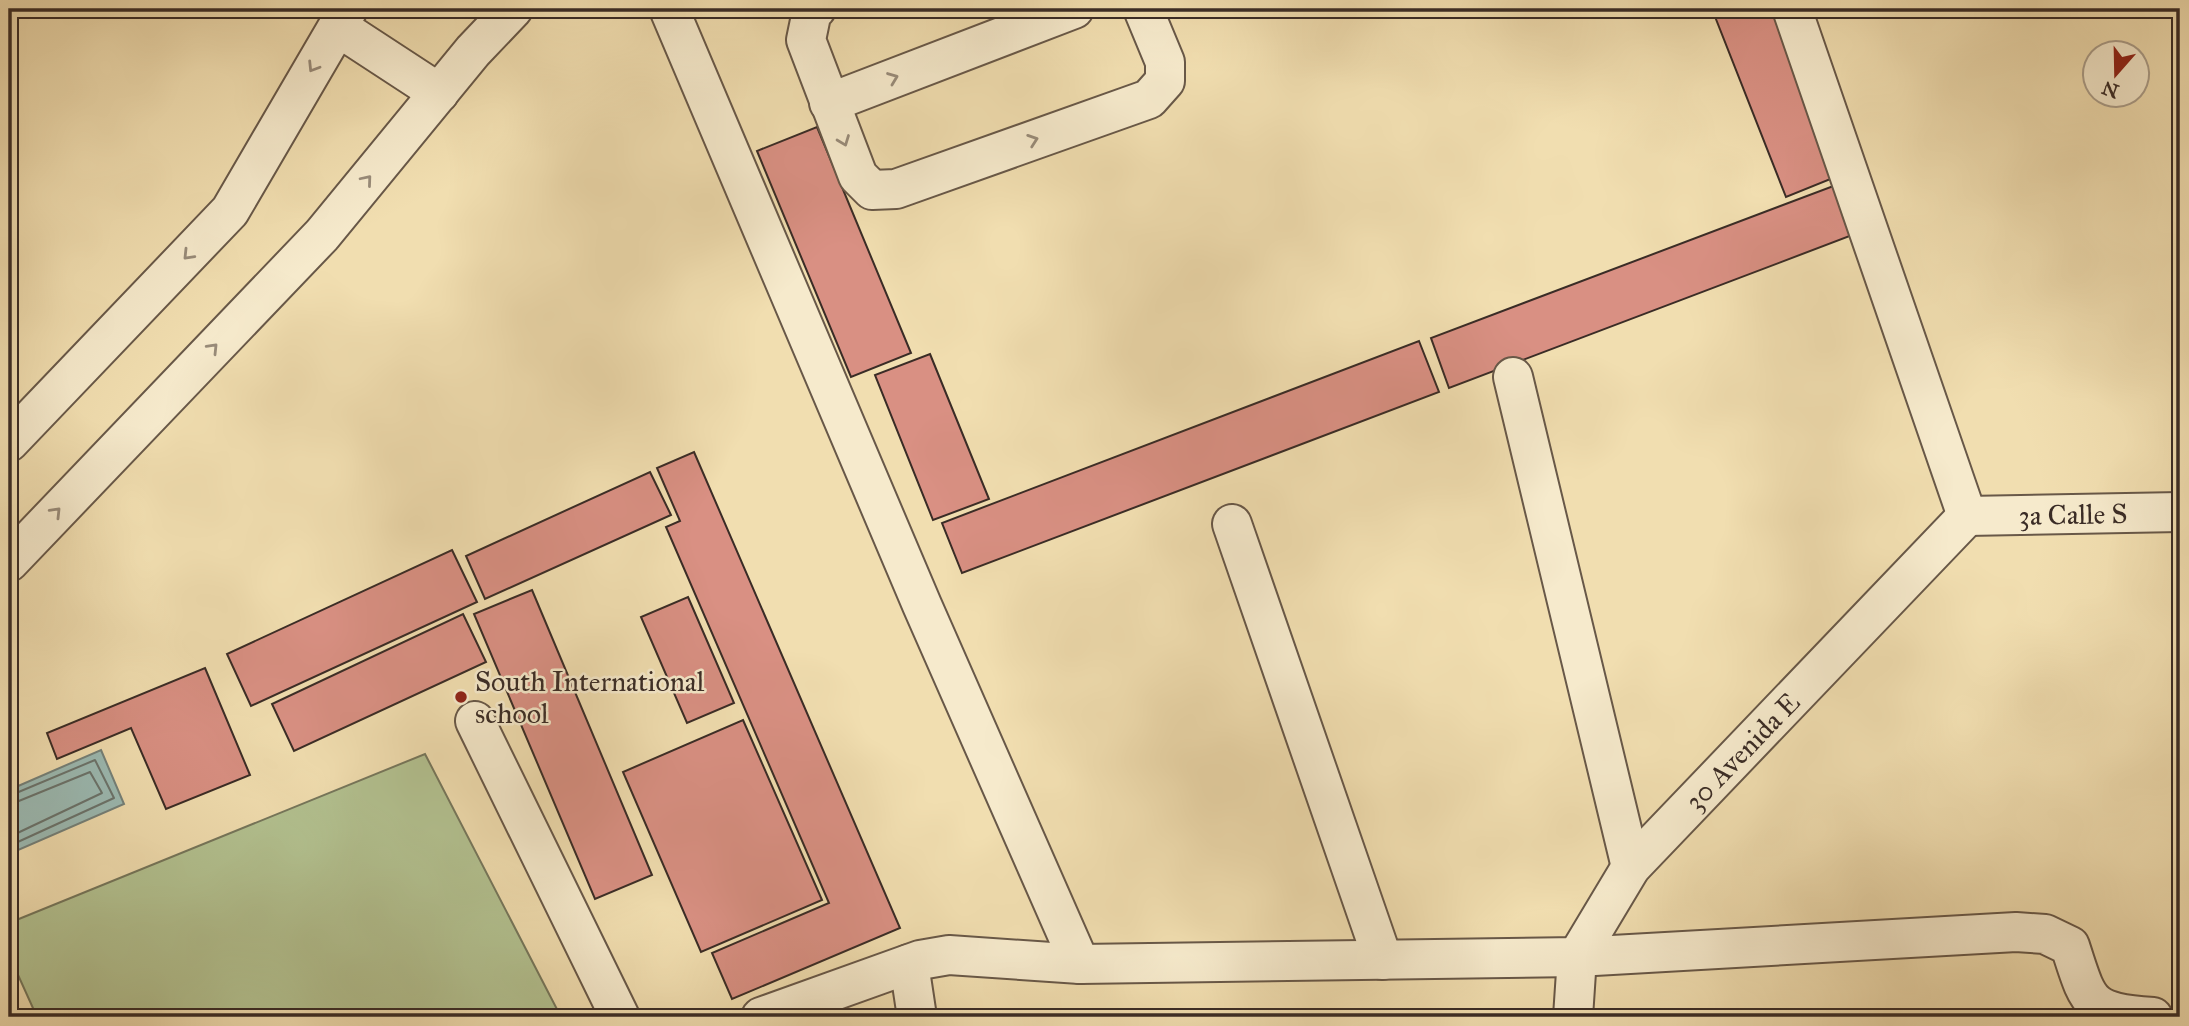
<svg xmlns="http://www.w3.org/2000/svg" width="2189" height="1026" font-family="'IM FELL Great Primer',serif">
<rect width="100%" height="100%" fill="#f1deb0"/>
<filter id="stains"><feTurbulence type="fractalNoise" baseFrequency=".00286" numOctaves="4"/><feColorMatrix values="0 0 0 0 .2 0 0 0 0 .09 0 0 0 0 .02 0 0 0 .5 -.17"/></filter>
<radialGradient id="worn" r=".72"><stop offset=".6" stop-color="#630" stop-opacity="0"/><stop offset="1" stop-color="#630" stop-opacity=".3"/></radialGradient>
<!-- green -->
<polygon fill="#b3c291" stroke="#76775c" stroke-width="2" points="425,754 561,1017 37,1017 9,955 9,923"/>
<!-- water -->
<polygon fill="#9cbbb4" stroke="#75827b" stroke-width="2" points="101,750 124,804 9,854 9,790"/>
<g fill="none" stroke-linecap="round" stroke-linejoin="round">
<!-- shore -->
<g stroke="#6b746d" stroke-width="2">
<polyline points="9,796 95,760 114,798 9,846"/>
<polyline points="9,805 90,772 102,793 9,837"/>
</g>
</g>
<!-- building -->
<g fill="#d99083" stroke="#3a2c26" stroke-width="2">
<polygon points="1712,9 1772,9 1838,176 1786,197"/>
<polygon points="817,127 911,353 851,377 757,151"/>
<polygon points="1836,185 1855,234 1449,388 1431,338"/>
<polygon points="1419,341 1439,392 962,573 942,523"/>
<polygon points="930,354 989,499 933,520 875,375"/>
<polygon points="694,452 900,928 732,999 712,953 829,903 666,527 680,521 657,468"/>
<polygon points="650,472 671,515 485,599 466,556"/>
<polygon points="452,550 477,602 251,706 227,654"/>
<polygon points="532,590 652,875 595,899 474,614"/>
<polygon points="688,597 734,703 687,723 641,617"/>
<polygon points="463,614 486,662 294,751 272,704"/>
<polygon points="205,668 250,775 166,809 131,728 57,759 47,733"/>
<polygon points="743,720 822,900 701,952 623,772"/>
</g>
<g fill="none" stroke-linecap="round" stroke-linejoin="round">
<!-- minor casing -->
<g stroke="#685848" stroke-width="42">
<g id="minor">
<polyline points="669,9 922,605 1080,964"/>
<polyline points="816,9 812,11 806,40 858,176 872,190 896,189 1149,99 1165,81 1165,62 1143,9"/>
<polyline points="1792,9 1967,516"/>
<polyline points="338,27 439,93"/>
<polyline points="829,103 1074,9"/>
<polyline points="1513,377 1631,867"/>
<polyline points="9,442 230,211 348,9"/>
<polyline points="1967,516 2180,512"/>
<polyline points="1232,524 1383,960"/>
<polyline points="9,562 322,235 473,51 513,9"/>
<polyline points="475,721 620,1017"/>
<polyline points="909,964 917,1017"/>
<path d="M 761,1017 L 920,960 L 949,955 L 1080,964 L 1577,957 L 2016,932 L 2045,934 L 2070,946 C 2089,1005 2088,1012 2153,1017"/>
<polyline points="1573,1017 1577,957 1631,867 1967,516"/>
</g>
</g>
<!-- minor -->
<use href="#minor" stroke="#f6eacc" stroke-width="38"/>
</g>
<!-- one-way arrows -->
<defs><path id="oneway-chevron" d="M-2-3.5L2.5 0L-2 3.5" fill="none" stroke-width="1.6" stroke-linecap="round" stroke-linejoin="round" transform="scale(1.75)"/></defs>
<g stroke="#988b79">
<use href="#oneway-chevron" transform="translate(313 67) rotate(122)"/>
<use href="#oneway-chevron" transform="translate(893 78) rotate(-21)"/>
<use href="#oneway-chevron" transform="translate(1033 140) rotate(-19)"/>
<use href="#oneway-chevron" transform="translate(844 141) rotate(69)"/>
<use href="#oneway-chevron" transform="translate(367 180) rotate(-50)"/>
<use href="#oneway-chevron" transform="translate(188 255) rotate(134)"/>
<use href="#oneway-chevron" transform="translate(213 348) rotate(-46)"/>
<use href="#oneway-chevron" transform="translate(56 512) rotate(-46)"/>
</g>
<!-- markers -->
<circle fill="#8f2418" stroke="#f6eacc" stroke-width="2.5" cx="461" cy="697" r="7"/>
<g text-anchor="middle" stroke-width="5" stroke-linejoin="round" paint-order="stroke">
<!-- street labels -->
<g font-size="28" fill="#3a2c26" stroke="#f6eacc">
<text transform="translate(2073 514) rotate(-1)" y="10">3a Calle S</text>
<text transform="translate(1742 751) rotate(-46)" y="10">30 Avenida E</text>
</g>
<!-- poi labels -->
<g font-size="28" fill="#3a2c26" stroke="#f6eacc" text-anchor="start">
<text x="475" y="691">South International<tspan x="475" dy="32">school</tspan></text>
</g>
</g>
<!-- margin -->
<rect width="2189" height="1026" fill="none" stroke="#f1deb0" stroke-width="35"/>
<rect x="10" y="10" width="2168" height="1005" fill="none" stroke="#3a2c26" stroke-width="3.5"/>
<rect x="18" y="18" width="2154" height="991" fill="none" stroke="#3a2c26" stroke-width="2"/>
<!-- north arrow -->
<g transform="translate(2116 74) rotate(200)"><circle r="33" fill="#f6eacc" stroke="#ab9e8a" stroke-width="2"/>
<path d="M0-5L12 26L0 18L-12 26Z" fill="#8f2418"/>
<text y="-10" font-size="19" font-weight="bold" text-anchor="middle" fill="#3a2c26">N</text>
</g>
<rect width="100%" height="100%" filter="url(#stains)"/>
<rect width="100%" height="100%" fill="url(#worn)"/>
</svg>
